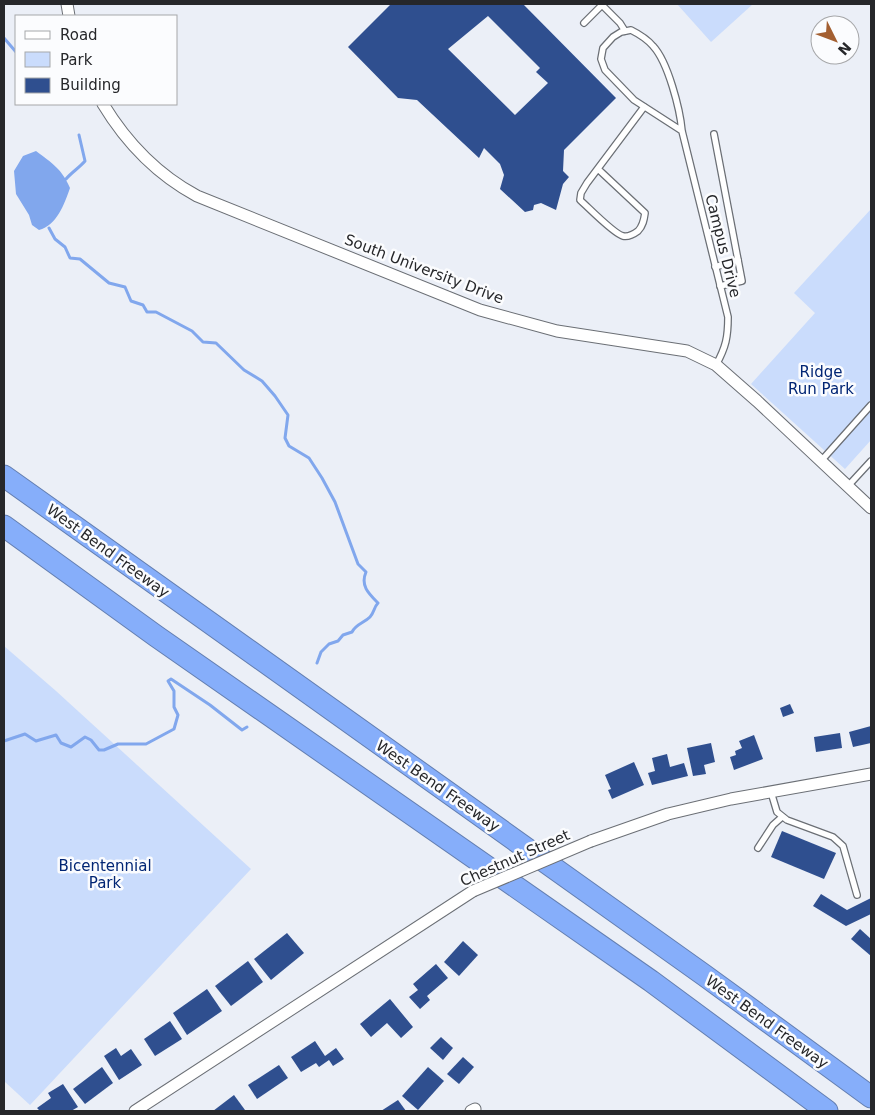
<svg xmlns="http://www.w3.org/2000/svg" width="875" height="1115" font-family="'DejaVu Sans',sans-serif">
<rect width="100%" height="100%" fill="#ebeff7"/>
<!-- green -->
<g fill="#cadcfc">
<polygon points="677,4 753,4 711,42"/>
<polygon points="871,209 871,440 845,469 751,384 815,313 794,293"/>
<polygon points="4,646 56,691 251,869 30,1105 4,1081"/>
</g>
<!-- water -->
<path fill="#81a7ed" d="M 36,151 C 52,163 62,169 70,188 C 64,205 57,225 39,230 L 32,225 L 29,215 L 16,194 L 14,171 L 23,156 Z"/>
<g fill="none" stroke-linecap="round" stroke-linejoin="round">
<!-- stream -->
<g stroke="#81a7ed" stroke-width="3">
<polyline points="4,38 16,52"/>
<path d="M 66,179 C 72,172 79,168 85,161 L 79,135"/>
<path d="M 49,228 L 55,239 L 65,247 L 70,258 L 80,259 L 109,283 L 125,287 L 131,301 L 143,305 L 147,312 L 156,312 L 192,331 L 203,342 L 216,343 L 244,370 L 262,381 L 275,396 L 288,415 L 285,438 L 289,446 L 309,458 L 322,478 L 335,502 L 358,564 L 366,572 C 360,586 369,594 378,603 C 374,607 374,613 370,617 C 364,623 356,624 352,632 L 343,635 L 338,641 L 329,644 L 321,652 L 317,663"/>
<polyline points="4,741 25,734 36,741 56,735 61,743 71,747 85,737 91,740 99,750 104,750 118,744 146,744 174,729 178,715 174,707 174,691 168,681 171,679 210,705 242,730 247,727"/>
</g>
</g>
<!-- building -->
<g fill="#2f4f8f" fill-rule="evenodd">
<path d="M 391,4 L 523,4 L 616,98 L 564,150 L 563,171 L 569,177 L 563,184 L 556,210 L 541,203 L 534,205 L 533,210 L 525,212 L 500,189 L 504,175 L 500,164 L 484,148 L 479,158 L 417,100 L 398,98 L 348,47 ZM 488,16 L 540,68 L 536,72 L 548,83 L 515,115 L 448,49 Z"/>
<polygon points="790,704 794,713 783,717 780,708"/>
<polygon points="871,726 871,743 853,747 849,732"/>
<polygon points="840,733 842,748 816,752 814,737"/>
<polygon points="754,735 763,759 734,770 730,757 736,755 735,751 742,748 739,741"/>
<polygon points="711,743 715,762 704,765 706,774 693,776 687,748"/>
<polygon points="667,754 670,767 684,763 688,776 652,785 648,773 655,771 652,758"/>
<polygon points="634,762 644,785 612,799 608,790 611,789 605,775"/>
<polygon points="782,831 836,853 824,879 771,857"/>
<polygon points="821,894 847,910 871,898 871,914 846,926 813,906"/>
<polygon points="860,929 871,939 871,956 851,939"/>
<polygon points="287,933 304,953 271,980 254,959"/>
<polygon points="463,941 478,955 459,976 444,962"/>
<polygon points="248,961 263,982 231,1006 215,986"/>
<polygon points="436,964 448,978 427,996 430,1000 420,1009 409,997 418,990 413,984"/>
<polygon points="207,989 222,1011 187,1035 173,1013"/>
<polygon points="390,999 413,1027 401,1038 387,1023 371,1037 360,1024"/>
<polygon points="170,1021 182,1039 155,1056 144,1039"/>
<polygon points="441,1037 453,1048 443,1060 430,1048"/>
<polygon points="315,1041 325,1056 336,1048 344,1059 333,1066 329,1060 319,1067 316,1063 301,1072 291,1057"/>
<polygon points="116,1048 121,1056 131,1049 142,1065 119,1080 104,1056"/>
<polygon points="463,1057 474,1067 459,1084 447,1074"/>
<polygon points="279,1065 288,1078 257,1099 248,1085"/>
<polygon points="102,1067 113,1083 85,1104 73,1089"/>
<polygon points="428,1067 444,1081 418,1110 402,1096"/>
<polygon points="63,1084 78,1107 71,1111 40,1111 37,1108 51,1098 48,1093"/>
<polygon points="234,1095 245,1110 243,1111 213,1111"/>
<polygon points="398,1100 406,1111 381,1111"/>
</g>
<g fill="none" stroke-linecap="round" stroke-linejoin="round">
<!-- service casing -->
<g stroke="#6b6f75" stroke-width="8">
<g id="service">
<polyline points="584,23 602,5 620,23 625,31"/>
<path d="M 682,131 L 634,100 L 605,70 L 601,59 L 603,48 L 613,37 L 621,32 L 631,30 C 639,34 647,39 653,46 C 668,62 680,109 682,131 L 728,317 C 728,337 726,347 716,365"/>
<polyline points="714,134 742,281 720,286"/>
<path d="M 598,169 L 645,213 C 644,220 643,226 638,231 C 634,234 628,237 623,236 C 614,234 589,208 580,200 L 581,193 L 587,183 L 644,107"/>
<polyline points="715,267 738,260"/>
<polyline points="821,461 871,405"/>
<polyline points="848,486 871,461"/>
<polyline points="771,792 777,812 787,820 833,837 843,846 857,895"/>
<polyline points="758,848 773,825 782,817"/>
</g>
</g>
<!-- minor casing -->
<g stroke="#6b6f75" stroke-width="13">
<g id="minor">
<polyline points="67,4 69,16"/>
<path d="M 103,104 C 126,142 158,175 197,196 L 480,310 L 557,331 L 687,351 L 716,365 L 757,401 L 871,508"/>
<polyline points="591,841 668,814 731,799 871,774"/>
<polyline points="135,1111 473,891"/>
<polyline points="471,1111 475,1109"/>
</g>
</g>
<!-- motorway casing -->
<g stroke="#647fb1" stroke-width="23">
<g id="motorway">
<polyline points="4,476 704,975 871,1097"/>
<polyline points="4,526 156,636 651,981 827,1111"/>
</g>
</g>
<!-- service -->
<use href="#service" stroke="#fff" stroke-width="5.5"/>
<!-- minor -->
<use href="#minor" stroke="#fff" stroke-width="11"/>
<!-- motorway -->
<use href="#motorway" stroke="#86aefa" stroke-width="21"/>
<!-- minor-bridge casing -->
<g stroke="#6b6f75" stroke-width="13" stroke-linecap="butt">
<polyline id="minor-bridge" points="473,891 591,841"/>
</g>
<!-- minor-bridge -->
<use href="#minor-bridge" stroke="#fff" stroke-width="11"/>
</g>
<g text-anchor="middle" stroke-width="5" stroke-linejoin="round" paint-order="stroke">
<!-- street labels -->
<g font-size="15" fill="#26272a" stroke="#fbfcfe">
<text transform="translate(723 246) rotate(76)" y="5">Campus Drive</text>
<text transform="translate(424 269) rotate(21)" y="5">South University Drive</text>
<text transform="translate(108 551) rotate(36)" y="5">West Bend Freeway</text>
<text transform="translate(438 786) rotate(35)" y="5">West Bend Freeway</text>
<text transform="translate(515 858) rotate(-24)" y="5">Chestnut Street</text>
<text transform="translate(767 1022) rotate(36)" y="5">West Bend Freeway</text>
</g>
<!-- park labels -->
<g font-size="15" fill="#012574" stroke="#fbfcfe">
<text x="821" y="377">Ridge<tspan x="821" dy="17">Run Park</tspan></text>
<text x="105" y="871">Bicentennial<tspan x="105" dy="17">Park</tspan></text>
</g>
</g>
<!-- border -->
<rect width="875" height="1115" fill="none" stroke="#26272a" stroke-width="10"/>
<!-- legend -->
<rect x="15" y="15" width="162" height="90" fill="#fbfcfe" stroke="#a6a7a9"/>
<rect x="25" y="31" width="25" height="8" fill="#ffffff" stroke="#a6a7a9"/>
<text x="60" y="40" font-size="15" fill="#26272a">Road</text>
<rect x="25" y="52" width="25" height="15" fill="#cadcfc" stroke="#a6a7a9"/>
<text x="60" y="65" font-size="15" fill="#26272a">Park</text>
<rect x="25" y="78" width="25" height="15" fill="#2f4f8f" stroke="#a6a7a9"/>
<text x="60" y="90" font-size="15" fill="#26272a">Building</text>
<!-- north arrow -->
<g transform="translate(835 40) rotate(132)"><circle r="24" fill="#fbfcfe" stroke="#a6a7a9"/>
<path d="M0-4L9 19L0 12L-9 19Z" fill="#a35f31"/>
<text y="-8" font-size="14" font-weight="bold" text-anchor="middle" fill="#26272a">N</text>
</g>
</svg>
